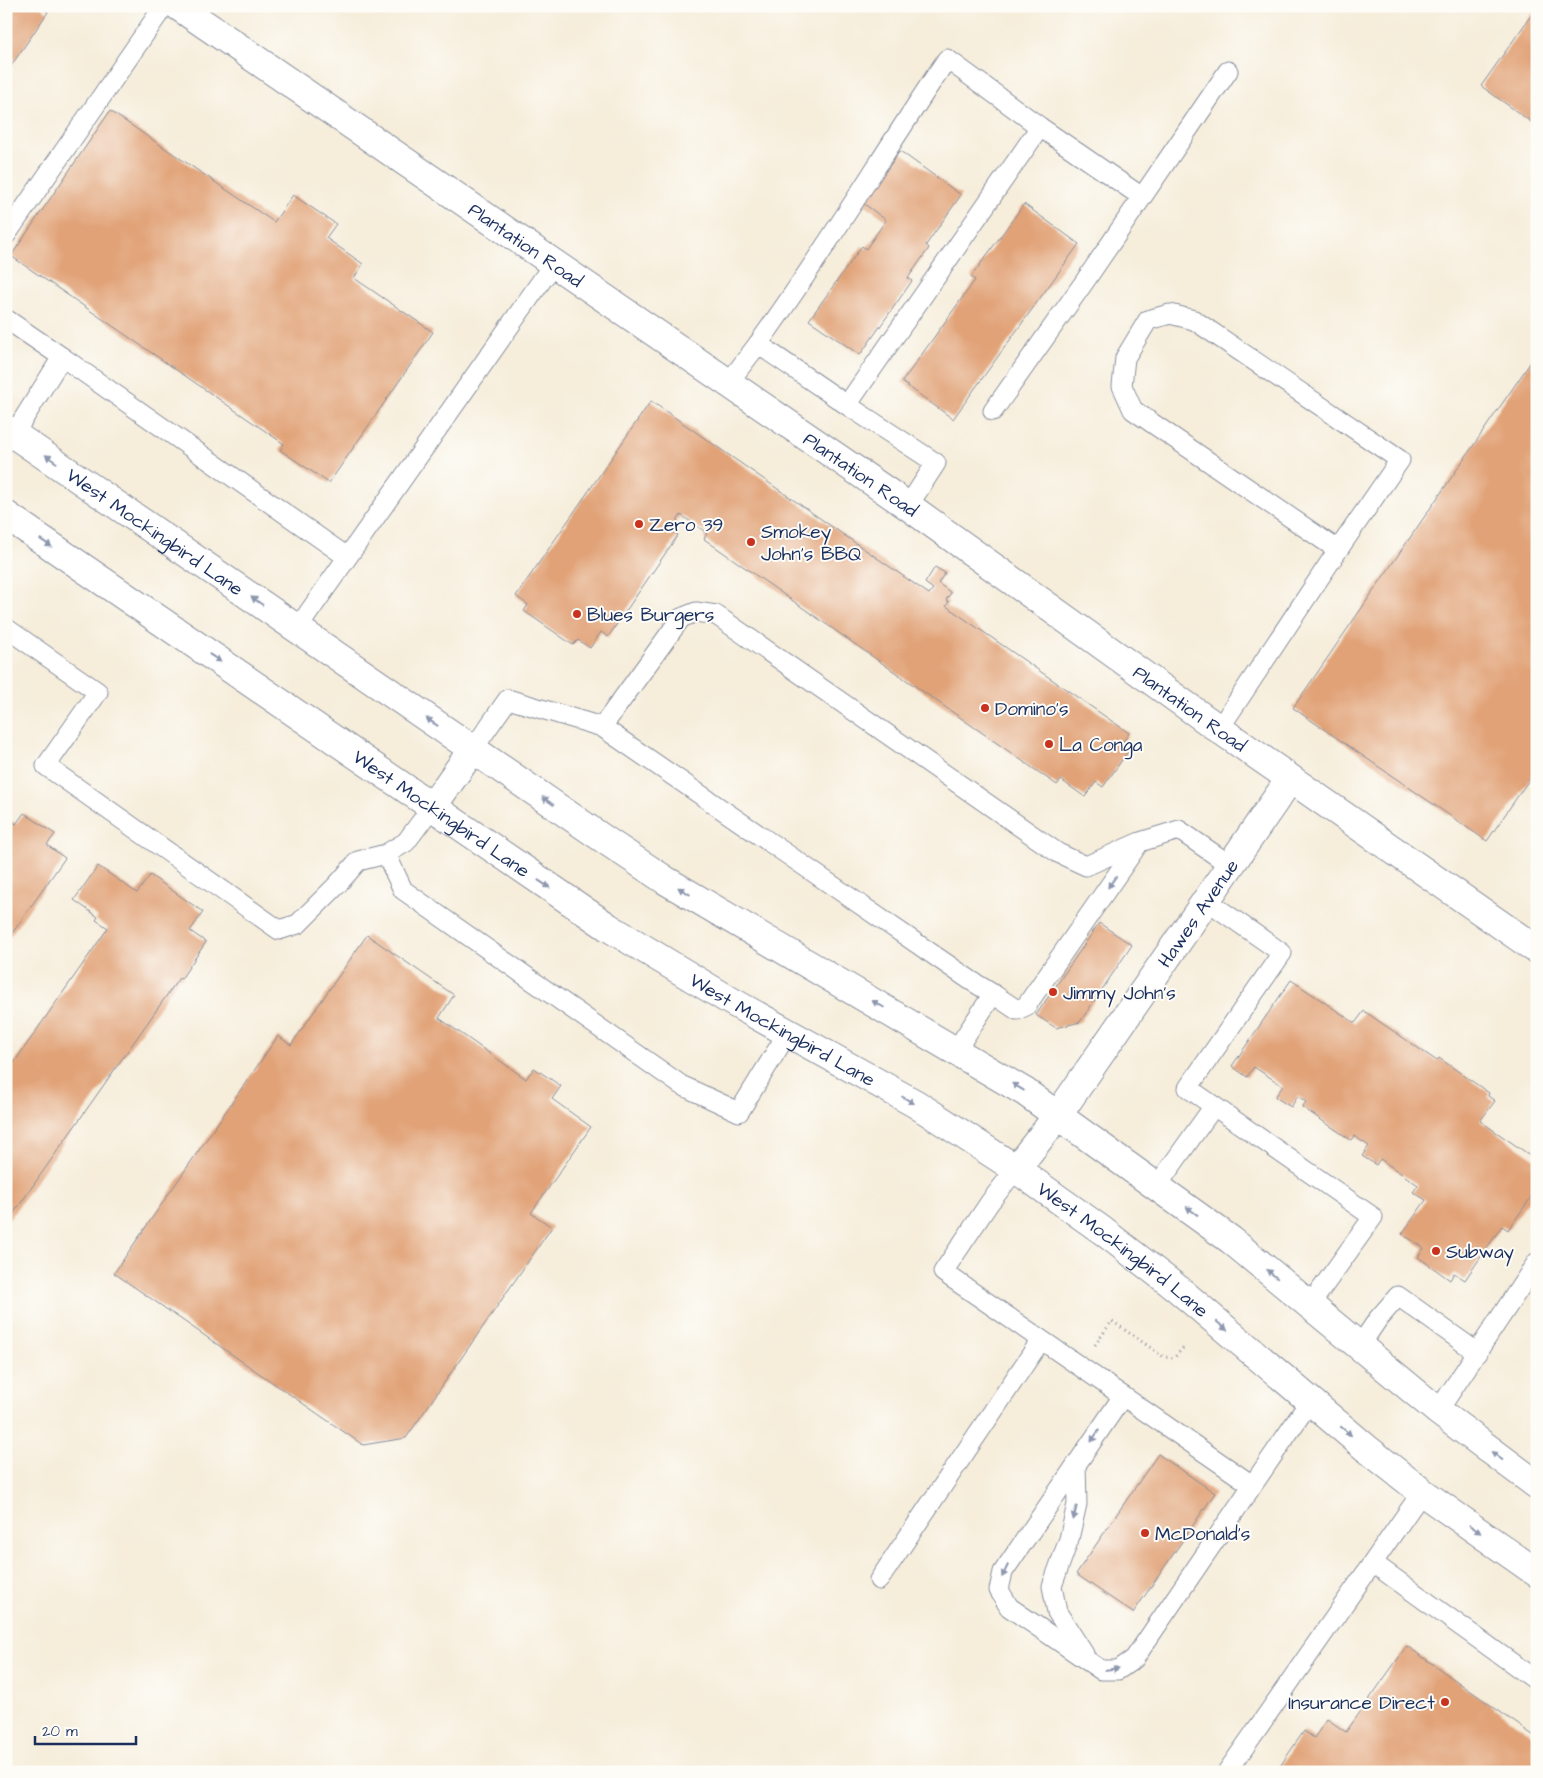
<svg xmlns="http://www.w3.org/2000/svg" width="1543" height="1778" font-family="'Architects Daughter',sans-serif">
<rect width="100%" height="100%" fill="#fdfcf7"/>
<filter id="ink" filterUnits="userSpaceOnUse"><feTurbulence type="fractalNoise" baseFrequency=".02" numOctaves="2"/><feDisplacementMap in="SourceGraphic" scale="10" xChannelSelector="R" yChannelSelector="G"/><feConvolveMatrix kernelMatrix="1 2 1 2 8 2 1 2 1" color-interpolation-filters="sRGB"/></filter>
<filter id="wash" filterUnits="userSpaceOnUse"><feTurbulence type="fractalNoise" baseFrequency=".0096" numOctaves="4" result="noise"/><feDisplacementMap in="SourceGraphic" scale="20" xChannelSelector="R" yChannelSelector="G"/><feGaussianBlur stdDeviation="1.12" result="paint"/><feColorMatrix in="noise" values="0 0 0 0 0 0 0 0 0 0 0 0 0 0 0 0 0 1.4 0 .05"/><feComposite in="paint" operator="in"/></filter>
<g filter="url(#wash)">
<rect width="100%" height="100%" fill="#f6edda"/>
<g id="blocks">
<!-- building -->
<g fill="#e1a277">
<polygon points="6,6 39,6 48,12 6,73"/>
<polygon points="1537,7 1537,126 1481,86"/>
<polygon points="110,111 274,222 293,195 336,224 326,238 363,264 354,278 433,332 329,483 280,450 284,444 11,256"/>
<polygon points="900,151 961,195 926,245 929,248 908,278 912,281 860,355 809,320 862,246 866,249 886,220 863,203"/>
<polygon points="1024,204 1079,244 953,419 902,382 975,280 971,277"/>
<polygon points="1537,353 1537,768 1487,841 1293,708"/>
<polygon points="651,401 929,594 933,589 925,583 935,567 945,573 938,583 951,593 946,600 949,602 946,606 1129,733 1121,745 1129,750 1103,787 1096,782 1085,797 1061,780 1057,785 704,539 707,533 681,515 671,530 678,535 608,637 601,632 590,648 578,640 573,645 524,611 528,605 516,596"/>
<polygon points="24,813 55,834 47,845 65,858 6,942 6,817 16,824"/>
<polygon points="98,866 137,893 150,875 203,912 190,931 206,942 181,979 179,978 6,1224 6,1074 108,928 96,920 98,917 74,900"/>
<polygon points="1099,923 1132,945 1080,1022 1056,1028 1036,1015"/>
<polygon points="367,935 454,995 439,1018 526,1079 534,1068 561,1086 552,1099 591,1127 531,1213 552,1227 406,1438 363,1445 114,1273 278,1036 291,1045"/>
<polygon points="1291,980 1355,1023 1364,1011 1437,1061 1439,1058 1489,1093 1488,1096 1495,1101 1480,1121 1537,1160 1537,1178 1534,1181 1537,1183 1537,1189 1508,1230 1502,1226 1465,1280 1454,1273 1450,1280 1418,1257 1424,1248 1402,1234 1426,1200 1413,1192 1418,1185 1380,1159 1376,1165 1362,1156 1369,1146 1354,1136 1351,1140 1302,1107 1306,1102 1298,1096 1291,1107 1275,1097 1283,1086 1254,1067 1247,1077 1232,1066"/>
<polygon points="1158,1454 1215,1493 1133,1613 1076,1574"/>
<polygon points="1407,1646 1537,1738 1537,1772 1276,1772 1304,1731 1314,1738 1327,1719 1346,1732"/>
</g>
</g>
</g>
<g filter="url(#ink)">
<use href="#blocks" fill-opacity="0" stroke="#888e9c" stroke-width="1"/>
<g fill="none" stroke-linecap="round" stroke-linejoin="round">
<!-- lane casing -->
<g stroke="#888e9c" stroke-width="21">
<g id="lane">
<polyline points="6,235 164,6"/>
<polyline points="6,319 62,357 14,434"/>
<polyline points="62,357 347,557"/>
<polyline points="729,382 758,344"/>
<polyline points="847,405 1040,127"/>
<polyline points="993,411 1085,281 1228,71"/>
<path d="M 908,506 L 936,463 L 847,405 L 758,344 C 825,252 883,153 947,59 L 1040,127 L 1142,197"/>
<polyline points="6,628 98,692 46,766 279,930 298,924 337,885 358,861 386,854 406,842 432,807"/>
<polyline points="297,629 554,263"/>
<polyline points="602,727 970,980 993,994 956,1050"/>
<polyline points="1219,729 1338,550 1400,460 1194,320 1170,314 1148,320 1125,358 1122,386 1133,410 1338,550"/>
<polyline points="473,749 508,699 602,727 681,618 696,612 716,615 1058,853 1086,866 1140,842 1179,830 1230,865"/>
<polyline points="386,854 403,890 681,1085 739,1112 787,1034"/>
<polyline points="1206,900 1282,953 1188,1088 1373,1217 1310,1305"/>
<polyline points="993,994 1017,1010 1026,1006 1139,843"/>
<polyline points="1016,1169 990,1202 943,1272 1252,1485"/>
<polyline points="1157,1186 1214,1106"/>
<polyline points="1359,1347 1378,1319 1398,1296 1478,1353"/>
<polyline points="1123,1396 1003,1572 999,1590 1009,1607 1101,1670 1118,1670 1134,1659 1310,1401"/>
<polyline points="1438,1411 1537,1262"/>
<polyline points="1076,1465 1077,1504 1069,1539 1052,1586 1057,1612 1084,1654"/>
<polyline points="1373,1563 1537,1681"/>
<polyline points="879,1580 1041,1340"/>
<polyline points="1227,1772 1422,1492"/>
</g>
</g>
<!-- street casing -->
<g stroke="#888e9c" stroke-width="30">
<g id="street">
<path id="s1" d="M 178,6 L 908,506 L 1219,729 L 1537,950"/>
<path id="s2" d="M 1016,1169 L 1058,1115 L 1290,779"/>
</g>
</g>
<!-- secondary casing -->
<g stroke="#888e9c" stroke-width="30">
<g id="secondary">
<path id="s3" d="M 6,429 L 608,842 L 665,880 L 1025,1092 L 1231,1240 L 1438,1411 L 1537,1485"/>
<path id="s4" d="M 6,515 L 608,927 L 729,1000 L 916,1104 L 1016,1169 L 1103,1231 L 1178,1289 L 1366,1448 L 1422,1492 L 1537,1573"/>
<polyline points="432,807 473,749"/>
</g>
</g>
<!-- path -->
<polyline stroke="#888e9c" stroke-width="3" stroke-dasharray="1 4" stroke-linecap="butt" points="1095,1345 1112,1321 1164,1357 1174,1358 1183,1348"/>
<!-- lane -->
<use href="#lane" stroke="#fff" stroke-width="19"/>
<!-- street -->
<use href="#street" stroke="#fff" stroke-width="28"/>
<!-- secondary -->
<use href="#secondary" stroke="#fff" stroke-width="28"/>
</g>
<!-- one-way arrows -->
<defs><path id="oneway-solid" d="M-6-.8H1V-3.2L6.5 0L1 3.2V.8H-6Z" transform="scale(1.25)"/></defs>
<g fill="#8d97ae">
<use href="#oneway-solid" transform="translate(51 459) rotate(-145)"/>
<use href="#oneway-solid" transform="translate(46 543) rotate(34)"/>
<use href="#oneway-solid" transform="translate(257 601) rotate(-145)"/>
<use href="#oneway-solid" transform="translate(215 658) rotate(34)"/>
<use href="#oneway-solid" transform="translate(432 722) rotate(-146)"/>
<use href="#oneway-solid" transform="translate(548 801) rotate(-145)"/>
<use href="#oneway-solid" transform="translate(1112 882) rotate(125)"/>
<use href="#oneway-solid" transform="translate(544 884) rotate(34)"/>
<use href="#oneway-solid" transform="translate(684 891) rotate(-149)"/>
<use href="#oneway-solid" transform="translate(878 1004) rotate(-150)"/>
<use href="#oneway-solid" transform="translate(1018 1087) rotate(-149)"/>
<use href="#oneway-solid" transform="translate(908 1100) rotate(30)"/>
<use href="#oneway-solid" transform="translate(1192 1211) rotate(-144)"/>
<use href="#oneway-solid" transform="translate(1272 1274) rotate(-141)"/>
<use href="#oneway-solid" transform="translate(1222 1326) rotate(40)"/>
<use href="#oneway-solid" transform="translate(1346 1431) rotate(40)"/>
<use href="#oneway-solid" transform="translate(1095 1436) rotate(124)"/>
<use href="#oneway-solid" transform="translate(1497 1456) rotate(-143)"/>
<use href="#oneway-solid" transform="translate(1075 1513) rotate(104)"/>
<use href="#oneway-solid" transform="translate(1475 1529) rotate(35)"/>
<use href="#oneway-solid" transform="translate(1005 1571) rotate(116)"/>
<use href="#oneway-solid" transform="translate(1112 1669) rotate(-7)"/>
</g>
</g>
<!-- markers -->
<g fill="#c8321e" stroke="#fdfcf7" stroke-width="2">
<circle cx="639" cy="524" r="5"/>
<circle cx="751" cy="542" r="5"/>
<circle cx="577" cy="614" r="5"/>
<circle cx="985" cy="708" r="5"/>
<circle cx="1049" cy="744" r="5"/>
<circle cx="1053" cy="992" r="5"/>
<circle cx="1436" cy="1251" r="5"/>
<circle cx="1145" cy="1533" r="5"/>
<circle cx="1445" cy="1702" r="5"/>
</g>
<g text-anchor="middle" stroke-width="4" stroke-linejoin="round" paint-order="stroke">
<!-- street labels -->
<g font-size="19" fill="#1b2f5e" stroke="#fdfcf7">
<text dy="7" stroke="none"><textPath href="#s1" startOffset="422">Plantation Road</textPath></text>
<text dy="7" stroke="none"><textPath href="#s1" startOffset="828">Plantation Road</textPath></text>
<text dy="7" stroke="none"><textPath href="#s3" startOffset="181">West Mockingbird Lane</textPath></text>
<text dy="7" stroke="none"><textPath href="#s1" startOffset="1232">Plantation Road</textPath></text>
<text dy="7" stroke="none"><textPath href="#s4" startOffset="528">West Mockingbird Lane</textPath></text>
<text dy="7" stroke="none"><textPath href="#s2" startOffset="314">Hawes Avenue</textPath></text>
<text dy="7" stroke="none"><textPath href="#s4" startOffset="932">West Mockingbird Lane</textPath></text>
<text dy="7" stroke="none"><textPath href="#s4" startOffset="1338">West Mockingbird Lane</textPath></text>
</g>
<!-- poi labels -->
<g font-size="19" fill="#1b2f5e" stroke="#fdfcf7" text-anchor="start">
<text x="649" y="531">Zero 39</text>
<text x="761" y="538">Smokey<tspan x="761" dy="22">John's BBQ</tspan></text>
<text x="587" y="621">Blues Burgers</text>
<text x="995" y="715">Domino's</text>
<text x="1059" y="751">La Conga</text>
<text x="1063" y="999">Jimmy John's</text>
<text x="1446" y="1258">Subway</text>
<text x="1155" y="1540">McDonald's</text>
<text x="1435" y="1709" text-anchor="end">Insurance Direct</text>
</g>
</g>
<!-- margin -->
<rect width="1543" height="1778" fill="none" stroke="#fdfcf7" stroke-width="25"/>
<!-- scale -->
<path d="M35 1736v8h101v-8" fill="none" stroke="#1b2f5e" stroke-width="2.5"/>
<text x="42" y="1736" font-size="15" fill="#1b2f5e" stroke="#fdfcf7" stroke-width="4" paint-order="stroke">20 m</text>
</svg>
